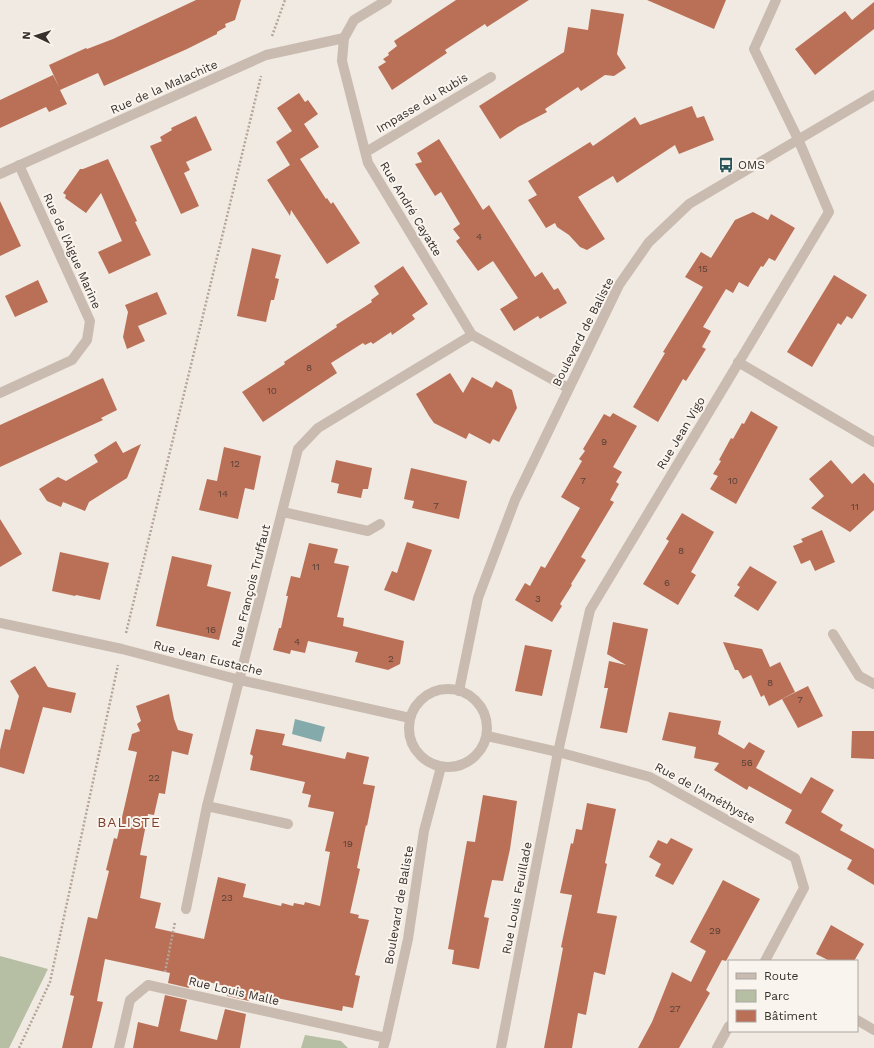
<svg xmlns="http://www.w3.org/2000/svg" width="874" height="1048" font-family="'Work Sans',sans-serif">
<rect width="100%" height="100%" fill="#f1eae2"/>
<!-- green -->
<g fill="#b6bfa3">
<polygon points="0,956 48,969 9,1048 0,1048"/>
<polygon points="305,1035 341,1041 348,1048 301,1048"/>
</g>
<!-- water -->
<polygon fill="#84aaac" points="295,719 325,727 321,742 292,734"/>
<!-- building -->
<g fill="#ba7057">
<polygon points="196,0 241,0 235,20 225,24 226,27 217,32 217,34 187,49 104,86 98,73 60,90 67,104 49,112 46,107 0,128 0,100 53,75 59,87 49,65 86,48 87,49 113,39"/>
<polygon points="456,0 529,0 487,27 485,24 445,50 447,53 392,90 378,67 386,62 383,59 389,55 388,53 397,46 394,41"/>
<polygon points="647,0 726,0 714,29"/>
<polygon points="874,2 874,29 815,75 795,49 845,11 852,20"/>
<polygon points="591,9 624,14 617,54 626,68 614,76 605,75 581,91 578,87 545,109 547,112 518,127 500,139 479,106 564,52 568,27 588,30"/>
<polygon points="299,93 305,102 308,100 318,114 304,124 319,147 300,159 326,199 327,198 331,204 333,202 360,243 327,264 291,210 290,216 267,180 290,165 276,142 292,131 277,108"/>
<polygon points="692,106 697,118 704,116 714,140 679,154 675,145 617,183 613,176 578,197 605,239 587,250 580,247 569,235 557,227 555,223 546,228 528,200 537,195 528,181 590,142 593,146 635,117 640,125"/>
<polygon points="196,116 212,150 186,162 190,170 184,173 199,206 181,214 150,146 162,141 160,137 172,130 171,128"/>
<polygon points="439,139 483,210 489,205 535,277 542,272 554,290 558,288 567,303 540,319 538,316 514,331 500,309 518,298 493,261 478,271 456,241 460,238 453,229 460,224 441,192 435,196 415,164 422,162 417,153"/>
<polygon points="108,159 137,221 135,222 151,255 109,274 98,252 122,241 101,193 86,213 65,198 66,195 63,193 80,169 83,169"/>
<polygon points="0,201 21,246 0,256"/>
<polygon points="753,212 768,220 771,214 795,228 775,261 769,258 763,267 761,266 748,287 739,282 733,293 726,289 703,327 711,331 702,347 706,349 686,381 683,379 658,422 633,407 665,353 663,352 703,287 685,277 701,252 711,258 735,220"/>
<polygon points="252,248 281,255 275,278 279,279 274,300 271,300 266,322 237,316"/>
<polygon points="403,266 428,304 412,315 415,319 392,335 391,332 373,344 371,342 365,345 363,343 331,363 337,373 263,422 242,392 285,364 284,362 337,327 336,325 372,302 371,300 379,294 374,286"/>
<polygon points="834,275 867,295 852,319 847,316 841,325 838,323 812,367 787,352"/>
<polygon points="38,280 48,302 15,317 5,296"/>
<polygon points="157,292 167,314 138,326 145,341 127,349 123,337 128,312 125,305"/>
<polygon points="450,373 463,393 472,377 492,388 496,381 512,390 517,408 499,442 493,439 490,444 469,433 466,439 434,423 429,416 416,394"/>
<polygon points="103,378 117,410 101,418 103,420 0,467 0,425"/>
<polygon points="751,411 778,427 736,504 710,489 718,476 713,474 721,461 719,460 731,438 733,439 742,423 744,424"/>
<polygon points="613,413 637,426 613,467 622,472 616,482 619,484 610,500 614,502 581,557 586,560 571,584 572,585 560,604 562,606 552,622 515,600 525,583 530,586 541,566 545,568 580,508 561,497 582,461 579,459 585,451 583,449 604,414 610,417"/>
<polygon points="116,441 123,453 141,444 127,478 89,502 85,511 63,502 61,507 47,501 39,489 58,477 66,481 98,462 94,455"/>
<polygon points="224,447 261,456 254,490 245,488 238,519 199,510 207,479 217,481"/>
<polygon points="336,460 372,468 368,489 363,489 361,498 337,493 339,484 331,482"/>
<polygon points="831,460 852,484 864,473 874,484 874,510 850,532 811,508 824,496 809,479"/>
<polygon points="411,468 467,481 459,519 412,508 414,501 404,499"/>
<polygon points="682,513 714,532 691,572 696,575 678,605 643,584 669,541 666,539"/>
<polygon points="0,519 22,554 0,567"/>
<polygon points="822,530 835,562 815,571 810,560 801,564 793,546 803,542 801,539"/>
<polygon points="407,542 432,550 414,601 384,590 392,571 397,573"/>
<polygon points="309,543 338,549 334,563 349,566 337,617 344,618 343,626 404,641 400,664 388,670 355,662 358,652 308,641 305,653 291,650 290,654 273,650 279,628 281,628 288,596 286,596 291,576 300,578"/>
<polygon points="60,552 109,563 100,600 76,595 75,596 52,591"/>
<polygon points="172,556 212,565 207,586 231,592 219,640 156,626"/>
<polygon points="750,566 777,582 758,611 734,596 740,587 737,585"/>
<polygon points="613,622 648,629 627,733 600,728 608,688 604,688 609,661 626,665 607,654"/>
<polygon points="723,642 762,649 770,667 780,662 795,692 769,706 764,695 761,697 751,675 743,679 738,670 735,670"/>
<polygon points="525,645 552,650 542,696 515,691"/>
<polygon points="35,666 48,687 76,693 71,713 43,707 24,774 0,767 0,750 5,729 10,730 19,696 10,681"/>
<polygon points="808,686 823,716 798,728 782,699"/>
<polygon points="169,694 174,719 178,730 193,734 188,755 172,751 165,794 159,793 154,815 148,814 140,855 147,856 140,898 161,903 155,928 204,939 218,877 246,884 243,897 281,906 282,903 293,906 294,903 304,905 305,902 320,906 330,852 325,851 334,812 308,807 311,795 302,793 305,782 250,770 253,756 250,754 256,729 285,734 282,745 345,759 347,752 369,757 363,784 375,786 367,826 366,825 357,868 360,869 350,913 359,915 358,918 369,920 355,975 360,976 353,1008 343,1006 342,1011 251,993 249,1001 227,996 229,987 192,978 189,988 168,983 170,973 105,959 97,1001 103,1002 92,1048 62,1048 74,996 70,995 88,917 97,919 109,871 106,870 114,838 117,839 137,752 128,750 132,734 140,731 137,724 141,721 136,706"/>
<polygon points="669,712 721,721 718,734 744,749 749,742 765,751 756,768 801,794 811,777 834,790 821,812 843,825 840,830 874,849 874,885 847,869 852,860 785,823 792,810 749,786 747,790 714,770 719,763 694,758 696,747 662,740"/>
<polygon points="852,731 874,731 874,759 851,758"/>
<polygon points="483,795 517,801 510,849 503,881 492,880 484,917 489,918 479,969 452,964 454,950 448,949 467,841 475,842"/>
<polygon points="587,803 616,809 605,863 607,864 597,913 617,916 605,975 594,972 586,1015 578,1013 572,1048 544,1048 563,948 561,947 572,895 560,893 571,843 573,844 576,829 582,830"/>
<polygon points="671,838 693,849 673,885 655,876 661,864 649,857 658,840 667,844"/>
<polygon points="723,880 760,899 726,961 722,960 706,990 710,993 679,1048 638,1048 652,1022 672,972 691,982 706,951 690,942"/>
<polygon points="831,925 864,944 854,961 830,961 816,954"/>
<polygon points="165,995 187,1000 180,1031 217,1040 225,1009 246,1014 240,1048 133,1048 138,1022 158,1027"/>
</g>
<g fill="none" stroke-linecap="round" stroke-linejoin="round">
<!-- path -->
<g stroke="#b4a599" stroke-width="2.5" stroke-dasharray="2 2" stroke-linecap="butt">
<polyline points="272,36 285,0"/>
<polyline points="126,633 261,76"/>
<polyline points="165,972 175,922"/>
<polyline points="19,1048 50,982 118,665"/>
</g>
<!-- minor -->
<g stroke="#c9bbaf" stroke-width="10">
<polyline points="387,0 354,20 344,38 342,61 368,163 472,335 568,388"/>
<polyline points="366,152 491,77"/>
<polyline points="0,174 266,55 344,38"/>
<polyline points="738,362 874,442"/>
<polyline points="0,393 72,360 87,340 90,321 19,165"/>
<polyline points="283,512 368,531 380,524"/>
<polyline points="0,623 122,649 240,680 410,718"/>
<polyline points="833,634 859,676 874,684"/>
<circle cx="448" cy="728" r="39"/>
<polyline points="459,691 478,598 515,500 619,285 649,242 689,204 874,95"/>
<polyline points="487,736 558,752 650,777 795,858 804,888 765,961"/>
<polyline points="207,806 288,824"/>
<polyline points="186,909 207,806 298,449 318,428 472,335"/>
<polyline points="857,1020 874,1030"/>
<polyline points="119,1048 130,1000 148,985 386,1038"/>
<polyline points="383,1048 386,1038 408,939 424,831 441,767"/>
<polyline points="501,1048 558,752 590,610 829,212 798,139 754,49 776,0"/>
<polyline points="717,1048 729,1026"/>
</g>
</g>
<!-- icons -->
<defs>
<g id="bus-bare" transform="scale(1.2)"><path d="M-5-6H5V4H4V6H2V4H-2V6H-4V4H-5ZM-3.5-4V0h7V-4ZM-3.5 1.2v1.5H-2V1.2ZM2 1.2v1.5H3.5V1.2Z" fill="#255256" stroke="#f9f4ee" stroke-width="2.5" paint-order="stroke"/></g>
</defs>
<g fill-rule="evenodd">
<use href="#bus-bare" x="726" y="165"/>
</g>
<g text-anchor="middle" stroke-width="4" stroke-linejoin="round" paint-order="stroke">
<!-- number labels -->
<g font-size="10" fill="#584037">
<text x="479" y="240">4</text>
<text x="703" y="272">15</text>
<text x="309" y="371">8</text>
<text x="272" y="394">10</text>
<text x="604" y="445">9</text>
<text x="235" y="467">12</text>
<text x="583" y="484">7</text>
<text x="733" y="484">10</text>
<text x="223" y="497">14</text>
<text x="436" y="509">7</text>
<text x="855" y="510">11</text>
<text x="681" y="554">8</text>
<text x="316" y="570">11</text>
<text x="667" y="586">6</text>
<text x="538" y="602">3</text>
<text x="211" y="633">16</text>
<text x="297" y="645">4</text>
<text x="391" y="662">2</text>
<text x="770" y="686">8</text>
<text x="800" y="703">7</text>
<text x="747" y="766">56</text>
<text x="154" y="781">22</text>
<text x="348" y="847">19</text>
<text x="227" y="901">23</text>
<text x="715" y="934">29</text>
<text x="675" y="1012">27</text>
</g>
<!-- street labels -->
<g font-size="12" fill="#38302c" stroke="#f9f4ee">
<text transform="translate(164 87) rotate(-24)" y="4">Rue de la Malachite</text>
<text transform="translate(422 103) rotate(-31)" y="4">Impasse du Rubis</text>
<text transform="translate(411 209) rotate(59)" y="4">Rue André Cayatte</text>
<text transform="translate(72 251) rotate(66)" y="4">Rue de l'Aigue Marine</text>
<text transform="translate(583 332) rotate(-63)" y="4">Boulevard de Baliste</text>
<text transform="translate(681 433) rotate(-59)" y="4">Rue Jean Vigo</text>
<text transform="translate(251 586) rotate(-76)" y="4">Rue François Truffaut</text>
<text transform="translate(208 658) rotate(14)" y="4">Rue Jean Eustache</text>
<text transform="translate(705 793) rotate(29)" y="4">Rue de l'Améthyste</text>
<text transform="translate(517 898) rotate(-79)" y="4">Rue Louis Feuillade</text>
<text transform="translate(399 905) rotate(-80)" y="4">Boulevard de Baliste</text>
<text transform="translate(234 991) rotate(13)" y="4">Rue Louis Malle</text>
</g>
<!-- poi labels -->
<g font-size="12" fill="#38302c" stroke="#f9f4ee" text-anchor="start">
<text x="738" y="169">OMS</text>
</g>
<!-- quarter labels -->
<g font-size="14" letter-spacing="1" fill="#7f412d" stroke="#f9f4ee">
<text x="129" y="827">BALISTE</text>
</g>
</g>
<!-- legend -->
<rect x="728" y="960" width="130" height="72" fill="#f9f4ee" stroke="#aca6a0"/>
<rect x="736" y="973" width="20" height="6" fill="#c9bbaf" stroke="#aca6a0"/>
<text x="764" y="980" font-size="12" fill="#38302c">Route</text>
<rect x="736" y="990" width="20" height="12" fill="#b6bfa3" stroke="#aca6a0"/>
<text x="764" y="1000" font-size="12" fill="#38302c">Parc</text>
<rect x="736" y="1010" width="20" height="12" fill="#ba7057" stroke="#aca6a0"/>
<text x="764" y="1020" font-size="12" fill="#38302c">Bâtiment</text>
<!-- north arrow -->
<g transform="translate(36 36) rotate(274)" stroke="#f9f4ee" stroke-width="3" paint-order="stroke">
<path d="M0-3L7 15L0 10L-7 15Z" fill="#38302c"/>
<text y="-6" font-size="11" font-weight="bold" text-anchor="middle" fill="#38302c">N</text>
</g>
</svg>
